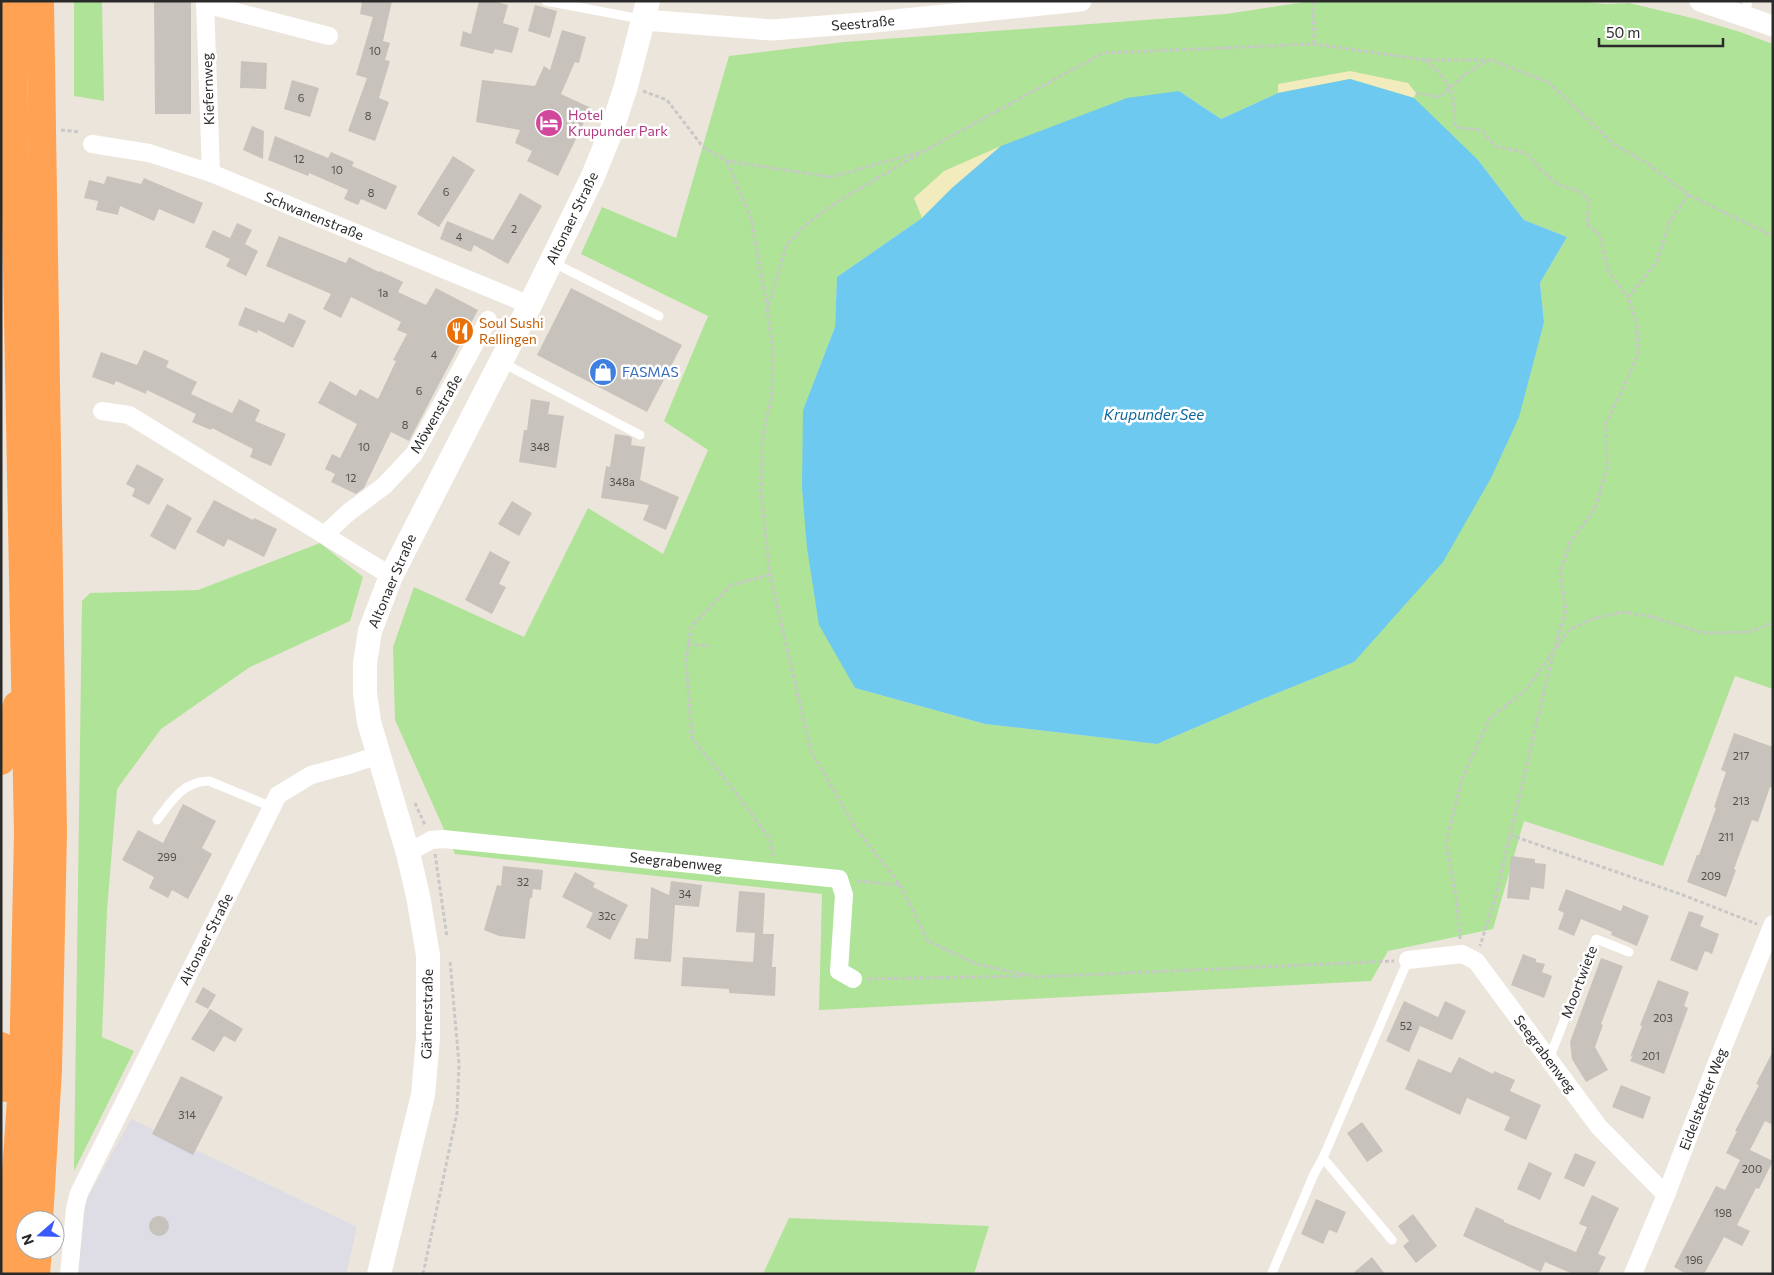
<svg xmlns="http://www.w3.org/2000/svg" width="1774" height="1275" font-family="Commissioner,sans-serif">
<rect width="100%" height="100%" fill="#ece5db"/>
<!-- industrial -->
<polygon fill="#dedce4" points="131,1119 357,1227 346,1274 78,1274 86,1201"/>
<!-- green -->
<g fill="#afe397" fill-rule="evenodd">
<polygon points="74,1 102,1 104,101 74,96"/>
<path d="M 1312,1 L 1575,1 L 1605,4 L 1629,3 L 1696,19 L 1740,32 L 1773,44 L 1773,689 L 1735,676 L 1663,866 L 1524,821 L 1493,929 L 1388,951 L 1371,981 L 819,1010 L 822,894 L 455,854 L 395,720 L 393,647 L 414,587 L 524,637 L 588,508 L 663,554 L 708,450 L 664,421 L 708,316 L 581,254 L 602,207 L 676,238 L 729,56 L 844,42 L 1226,14 ZM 1179,91 L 1221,119 L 1278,93 L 1478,160 L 1524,220 L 1567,237 L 1540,283 L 1544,322 L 1353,662 L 1260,700 L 1157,744 L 985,724 L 855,688 L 803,410 L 835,327 L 837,277 L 922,218 Z"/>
<polygon points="320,543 363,577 350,621 250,667 161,729 117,789 107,910 102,1037 134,1051 74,1171 82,601 90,593 198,590"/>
<polygon points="789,1218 989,1226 974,1274 763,1274"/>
</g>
<!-- sand -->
<g fill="#f1ebbe">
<polygon points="1350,71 1408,83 1416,93 1414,98 1350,79 1278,93 1278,84"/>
<polygon points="1001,146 952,188 922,218 914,198 944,171"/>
</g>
<!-- water -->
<polygon fill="#6dc9ef" points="1350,79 1414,98 1478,160 1524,220 1567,237 1540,283 1544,322 1519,417 1491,478 1443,562 1354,662 1260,700 1157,744 985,724 855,688 819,625 807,548 802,488 803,410 835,327 837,277 922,218 952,188 1001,146 1127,98 1179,91 1221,119 1278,93"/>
<!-- building -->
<g fill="#c7c2bb">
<polygon points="154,1 191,1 191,114 155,114"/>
<polygon points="362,1 392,1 383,41 390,43 385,60 390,61 379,98 389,102 375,141 348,131 367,78 356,75 373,17 360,14"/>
<polygon points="479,1 494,1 508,5 503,23 519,28 512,53 495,49 493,54 460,46 463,31 471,34"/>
<polygon points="535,5 557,11 550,38 528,31"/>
<polygon points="562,30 586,37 579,63 575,62 561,94 591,108 558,176 527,161 532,151 515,143 520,130 476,122 482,80 535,86 544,66 550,70"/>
<polygon points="241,61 267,63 266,89 240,88"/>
<polygon points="292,80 319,88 310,117 284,109"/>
<polygon points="252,126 264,131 263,159 243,150"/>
<polygon points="275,136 328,158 331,152 354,162 352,166 397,186 386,210 361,199 358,205 344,199 348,190 309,173 308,176 268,160"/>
<polygon points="453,156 475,170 439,227 417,214"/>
<polygon points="107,176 141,184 144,178 203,203 194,224 159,209 154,221 120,206 118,215 96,210 98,201 84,198 89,180 104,184"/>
<polygon points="520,193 542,206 508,264 474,245 471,252 440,239 447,221 493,240"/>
<polygon points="237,223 252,230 245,244 258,251 246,276 226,266 230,259 205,247 213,230 230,238"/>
<polygon points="279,236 346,263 349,257 379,272 380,271 403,282 398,292 426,305 436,288 478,310 409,441 391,432 364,488 356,494 331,482 335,474 325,469 332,454 340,458 357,424 318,403 330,381 356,396 360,389 378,399 396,361 393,360 407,334 397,330 401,322 351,297 341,318 323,309 331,294 266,266"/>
<polygon points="571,288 682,345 647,412 537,355"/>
<polygon points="245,307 284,323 289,313 306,321 293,348 258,330 257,333 238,325"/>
<polygon points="144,350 169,361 166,367 197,382 191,394 232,413 239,399 260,410 255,421 286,434 271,466 250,457 253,449 212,428 211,430 192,422 196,414 147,390 146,394 116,381 114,385 92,377 101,352 137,365"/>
<polygon points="531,399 550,402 548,414 564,416 556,468 519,462 524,430 527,430"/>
<polygon points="615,434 629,436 632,438 631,445 645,447 640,480 679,497 666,530 643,520 649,505 601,498 606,466 610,467"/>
<polygon points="137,464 164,479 149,505 132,496 135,489 126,484"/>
<polygon points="214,500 253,520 254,518 277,529 264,557 228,539 224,547 196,532"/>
<polygon points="512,501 532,513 519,536 498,524"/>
<polygon points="167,504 192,518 175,550 150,536"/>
<polygon points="490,551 510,562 499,584 506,587 492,614 465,600"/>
<polygon points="1734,733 1773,747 1773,788 1770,787 1758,822 1752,820 1734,869 1736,870 1726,897 1687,882 1697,855 1699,855 1716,808 1714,807 1726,772 1721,770"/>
<polygon points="183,804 216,821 202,848 212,854 188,899 172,890 168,898 149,888 154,877 122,860 138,830 163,843"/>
<polygon points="1511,856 1535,859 1535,863 1546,864 1544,889 1531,887 1529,900 1507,898"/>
<polygon points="503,866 543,870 541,890 533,889 532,898 530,898 525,939 499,936 484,930 497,885 501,886"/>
<polygon points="575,872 595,883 593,887 628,905 610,940 586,927 593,913 562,897"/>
<polygon points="671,881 702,885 699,907 675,905 671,962 634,959 636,938 648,939 651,887 669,895"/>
<polygon points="1566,889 1621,911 1623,905 1649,916 1637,946 1611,935 1612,932 1581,919 1574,936 1558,929 1564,913 1558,910"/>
<polygon points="739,891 765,893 763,934 774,934 772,967 776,967 775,996 729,993 729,989 681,986 683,957 753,962 755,933 736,932"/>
<polygon points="1689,911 1704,916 1700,926 1719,934 1712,954 1705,951 1697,971 1670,960"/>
<polygon points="1523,954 1536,959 1536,962 1545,964 1542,972 1552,976 1544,998 1511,985"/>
<polygon points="1601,958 1623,966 1601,1024 1603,1025 1595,1047 1608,1070 1586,1082 1572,1059 1570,1042"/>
<polygon points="1658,980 1689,992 1684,1006 1688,1008 1664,1074 1630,1061 1633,1055 1630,1057 1642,1026 1640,1025"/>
<polygon points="203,987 216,995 208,1009 195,1002"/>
<polygon points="1404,1001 1438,1017 1445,1001 1466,1011 1452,1040 1420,1026 1409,1052 1386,1041"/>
<polygon points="210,1009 243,1029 235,1042 224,1036 214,1052 191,1039"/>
<polygon points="1773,1051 1773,1125 1765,1121 1750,1150 1773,1161 1759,1189 1756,1188 1737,1225 1750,1231 1742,1246 1724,1237 1704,1274 1686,1274 1674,1267 1716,1186 1725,1190 1740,1160 1726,1153 1737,1131 1735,1131 1759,1085 1756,1084"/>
<polygon points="1459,1057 1493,1074 1494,1071 1515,1080 1510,1091 1541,1105 1526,1140 1504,1130 1510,1117 1467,1098 1460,1115 1405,1089 1418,1059 1451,1073"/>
<polygon points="181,1076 223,1097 193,1155 152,1134"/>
<polygon points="1621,1085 1651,1097 1643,1119 1612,1107"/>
<polygon points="1362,1122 1383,1151 1367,1162 1347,1133"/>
<polygon points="1575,1153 1596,1162 1584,1187 1564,1178"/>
<polygon points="1529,1162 1552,1173 1540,1200 1517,1189"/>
<polygon points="1592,1195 1619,1208 1598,1254 1606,1257 1598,1274 1573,1274 1545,1262 1541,1272 1463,1236 1476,1207 1504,1220 1504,1222 1576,1252 1587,1227 1579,1224"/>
<polygon points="1316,1199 1346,1212 1337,1233 1329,1230 1323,1244 1301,1234"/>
<polygon points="1413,1214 1437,1246 1416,1263 1403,1246 1409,1241 1398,1226"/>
<circle cx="159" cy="1226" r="10"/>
<polygon points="1372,1257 1385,1274 1352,1274"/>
</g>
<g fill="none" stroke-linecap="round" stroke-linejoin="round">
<!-- path -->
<g stroke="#c8c8c8" stroke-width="3" stroke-dasharray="4 2.5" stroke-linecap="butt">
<polyline points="1313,1 1314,44"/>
<path d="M 1426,60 C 1453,86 1454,90 1455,127 L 1481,130 L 1495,146 L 1526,153 L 1539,168 L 1559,185 L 1578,191 L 1589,200 L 1587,224 L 1600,235 L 1608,271 L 1628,297"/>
<polyline points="643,91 667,100 703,147 727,161 831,177 924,151 1103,53 1314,44 1426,60 1492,60 1549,83 1615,145 1645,162 1689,195 1669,222 1657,262 1628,297 1637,323 1638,354 1627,380 1606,423 1607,468 1595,509 1570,542 1560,573 1566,610 1554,650 1495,899 1480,946"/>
<path d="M 1416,93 L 1440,97 C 1455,82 1469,69 1489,61"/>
<polyline points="61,130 80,132"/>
<polyline points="919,154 840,200 810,221 787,244 767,310 773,349 772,395 763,433 761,492 770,575 811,751 855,827 900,885 928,941 976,964 1037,977 1394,961"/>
<polyline points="727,162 751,218 767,307"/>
<polyline points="1689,195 1773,236"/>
<polyline points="770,575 731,585 691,627 686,661 692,738 732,788 770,839 773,856"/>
<polyline points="688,644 709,646"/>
<polyline points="1556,648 1569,630 1592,619 1623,612 1653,617 1703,633 1749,632 1773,623"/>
<polyline points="415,803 425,825"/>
<polyline points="1510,835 1683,895 1757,924"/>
<polyline points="435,854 447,937"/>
<polyline points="857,881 900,885"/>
<polyline points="1460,939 1457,902 1446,843 1462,779 1490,718 1525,691 1552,653"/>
<polyline points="868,979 1024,976"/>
<polyline points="423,1274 457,1113 459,1064 450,961"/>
</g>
<!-- service -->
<g stroke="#fff" stroke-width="9">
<polyline points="546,1 641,19"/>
<polyline points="1745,16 1748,1"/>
<polyline points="552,262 659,316"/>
<polyline points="501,362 640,435"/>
<path d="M 157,820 C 171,802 183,781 209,781 L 272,807"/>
<polyline points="1549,1059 1596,939 1629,952"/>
<polyline points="1392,1240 1323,1158 1408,960"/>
<polyline points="1272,1273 1314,1174 1323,1158"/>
</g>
<!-- minor -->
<g stroke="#fff" stroke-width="18">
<polyline points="205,1 211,173"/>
<polyline points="205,4 329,36"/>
<polyline points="92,144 149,153 211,173 530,305"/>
<polyline points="102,411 129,415 391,576"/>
<polyline points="324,535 349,512 384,486 414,454 488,320"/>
<polyline points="408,853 431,840 443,839 839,879 844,895 839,971 853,979"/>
<polyline points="1408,960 1462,954 1476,961 1599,1127 1666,1195"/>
<polyline points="69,1274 75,1209 79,1193 278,795 311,775 352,764 378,755"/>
<polyline points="1633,1274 1666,1195 1717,1062 1773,924"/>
</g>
<!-- tertiary -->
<g stroke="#fff" stroke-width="21">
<polyline points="1700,1 1773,26"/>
<polyline points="644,20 772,30 875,22 1081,1"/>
</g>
<!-- secondary -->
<polyline stroke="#fff" stroke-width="24" points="379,1274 423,1095 428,1038 428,955 418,896 408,853 369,722 365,693 365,663 370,631 391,576 530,305 593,176 612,129 626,86 648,1"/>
<!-- motorway -->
<g stroke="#ffa253" stroke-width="28">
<polyline points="1,761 17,705"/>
<polyline points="1,1046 6,1057 7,1088"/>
<polyline points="39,1220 48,1070 53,832 40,1"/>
<polyline points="9,1274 23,1070 28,833 13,62 14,1"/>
<polyline points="36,1274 38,1250"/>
</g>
</g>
<!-- icons -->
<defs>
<g id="hotel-disc" transform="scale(1.4375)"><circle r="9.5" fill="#d1479c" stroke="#fff"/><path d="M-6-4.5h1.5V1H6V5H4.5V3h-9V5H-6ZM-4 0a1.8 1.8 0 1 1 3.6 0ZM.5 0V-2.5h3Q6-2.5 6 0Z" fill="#fff"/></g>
<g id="restaurant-disc" transform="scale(1.4375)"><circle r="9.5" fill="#e8710a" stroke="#fff"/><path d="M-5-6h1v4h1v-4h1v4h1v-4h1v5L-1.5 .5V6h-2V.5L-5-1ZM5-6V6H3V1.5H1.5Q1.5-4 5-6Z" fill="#fff"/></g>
<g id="shop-disc" transform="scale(1.4375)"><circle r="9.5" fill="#3f7fe0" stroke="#fff"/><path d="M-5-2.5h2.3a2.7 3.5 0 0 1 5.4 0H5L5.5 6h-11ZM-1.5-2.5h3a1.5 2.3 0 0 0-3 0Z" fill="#fff"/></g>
</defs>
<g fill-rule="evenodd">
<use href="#hotel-disc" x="549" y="123"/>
<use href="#restaurant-disc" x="460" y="331"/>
<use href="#shop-disc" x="603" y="372"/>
</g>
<g text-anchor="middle" stroke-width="5" stroke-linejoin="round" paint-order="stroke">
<!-- number labels -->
<g font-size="11" fill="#51504e">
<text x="375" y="55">10</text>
<text x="301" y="102">6</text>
<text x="368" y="120">8</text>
<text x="299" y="163">12</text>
<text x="337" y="174">10</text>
<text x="446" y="196">6</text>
<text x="371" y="197">8</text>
<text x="514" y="233">2</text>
<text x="459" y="241">4</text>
<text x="383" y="297">1a</text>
<text x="434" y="359">4</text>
<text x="419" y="395">6</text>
<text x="405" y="429">8</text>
<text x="364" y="451">10</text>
<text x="540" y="451">348</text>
<text x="351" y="482">12</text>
<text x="622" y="486">348a</text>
<text x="1741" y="760">217</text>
<text x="1741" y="805">213</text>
<text x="1726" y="841">211</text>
<text x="167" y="861">299</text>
<text x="1711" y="880">209</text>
<text x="523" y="886">32</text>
<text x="685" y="898">34</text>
<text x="607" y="920">32c</text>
<text x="1663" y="1022">203</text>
<text x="1406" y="1030">52</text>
<text x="1651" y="1060">201</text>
<text x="187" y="1119">314</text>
<text x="1752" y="1173">200</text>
<text x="1723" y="1217">198</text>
<text x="1694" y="1264">196</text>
</g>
<!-- street labels -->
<g font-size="14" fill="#2a2a2a" stroke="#fff">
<text transform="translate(863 23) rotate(-5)" y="5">Seestraße</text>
<text transform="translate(208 89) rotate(-92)" y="5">Kiefernweg</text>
<text transform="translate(314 216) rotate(22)" y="5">Schwanenstraße</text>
<text transform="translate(572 218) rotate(-64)" y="5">Altonaer Straße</text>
<text transform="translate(436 414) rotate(-60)" y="5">Möwenstraße</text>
<text transform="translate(392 581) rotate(-67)" y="5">Altonaer Straße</text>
<text transform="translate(676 862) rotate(6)" y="5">Seegrabenweg</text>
<text transform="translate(206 939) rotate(-63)" y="5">Altonaer Straße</text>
<text transform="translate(1579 982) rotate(-69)" y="5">Moortwiete</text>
<text transform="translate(427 1014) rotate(-89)" y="5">Gärtnerstraße</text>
<text transform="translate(1545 1054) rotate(53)" y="5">Seegrabenweg</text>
<text transform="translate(1703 1099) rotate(-69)" y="5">Eidelstedter Weg</text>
</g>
<!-- hotel labels -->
<g font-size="14" fill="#b23c85" stroke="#fff" text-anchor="start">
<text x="568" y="120">Hotel<tspan x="568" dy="16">Krupunder Park</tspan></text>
</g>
<!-- food labels -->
<g font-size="14" fill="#c56008" stroke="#fff" text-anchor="start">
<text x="479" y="328">Soul Sushi<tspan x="479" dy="16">Rellingen</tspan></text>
</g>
<!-- shop labels -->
<g font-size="14" fill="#366cbe" stroke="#fff" text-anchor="start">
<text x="622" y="377">FASMAS</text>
</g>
<!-- water labels -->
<g font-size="15" font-style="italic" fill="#0d669b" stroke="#fff">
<text x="1154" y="420">Krupunder See</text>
</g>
</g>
<!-- border -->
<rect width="1774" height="1275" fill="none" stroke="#2a2a2a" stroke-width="5"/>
<!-- north arrow -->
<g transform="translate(40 1235) rotate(250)"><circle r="24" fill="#ffffff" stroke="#aaaaaa"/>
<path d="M0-4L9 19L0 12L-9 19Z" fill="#3959fb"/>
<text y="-8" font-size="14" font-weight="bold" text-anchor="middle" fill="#2a2a2a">N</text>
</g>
<!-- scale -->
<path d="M1599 38v8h124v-8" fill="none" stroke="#2a2a2a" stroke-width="2.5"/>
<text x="1606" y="38" font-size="15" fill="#2a2a2a" stroke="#ffffff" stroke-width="4" paint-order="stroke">50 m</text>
</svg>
